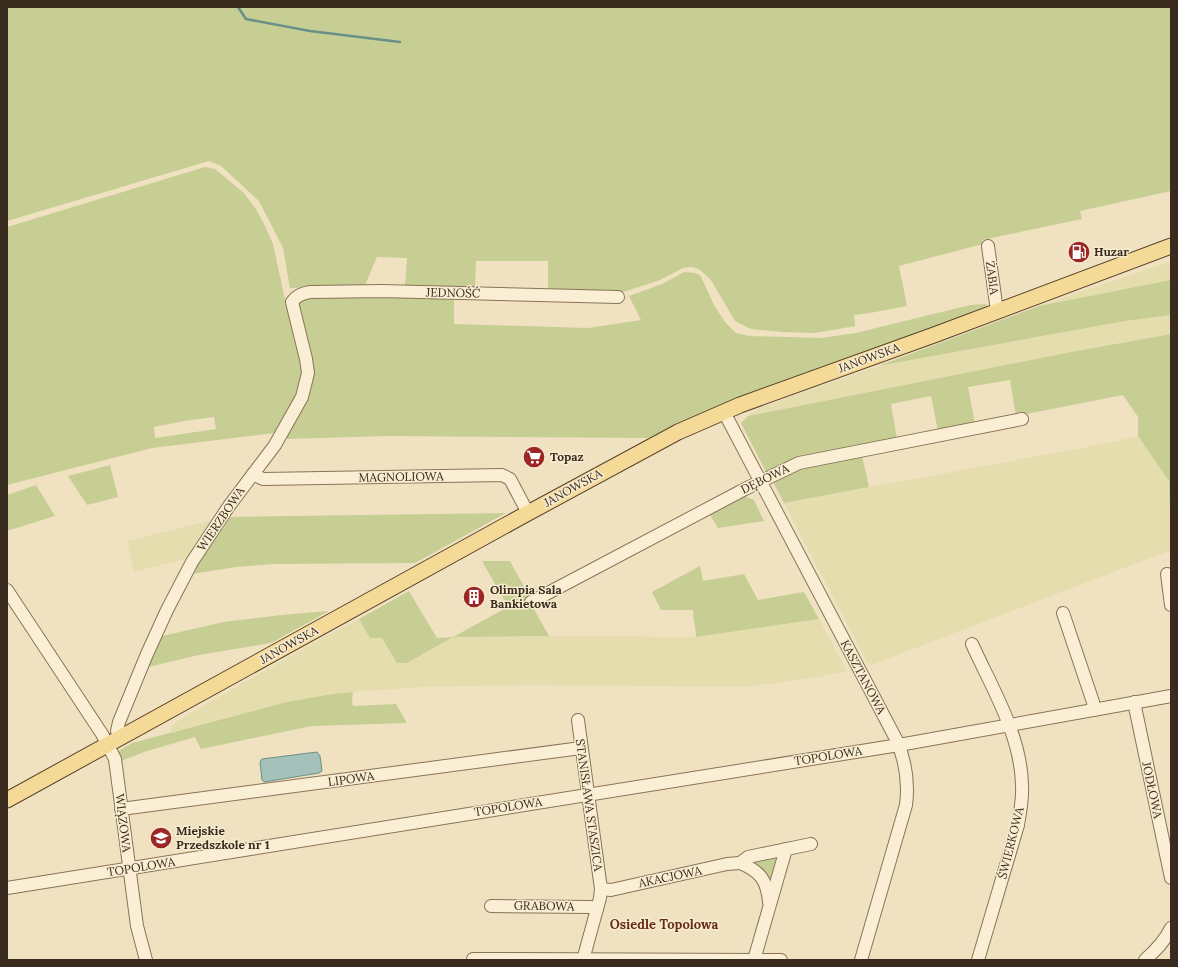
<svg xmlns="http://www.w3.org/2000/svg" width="1178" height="967" font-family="Lora,serif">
<rect width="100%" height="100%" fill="#f0e2c1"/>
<!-- farmland -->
<g fill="#e5ddae">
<polygon points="1171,261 1171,280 1039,306"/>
<polygon points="1171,315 1171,334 1071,352 748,416 759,408 878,366 1125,321"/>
<polygon points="1138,436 1169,481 1171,511 1171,550 869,666 784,503 1103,444"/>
<polygon points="217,519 193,557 134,572 127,541"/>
<polygon points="359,619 370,638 382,638 407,663 453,637 573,636 696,637 819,619 847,671 820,677 746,687 530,685 423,687 353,692 333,694 287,702 171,732 170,727 182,718 324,637"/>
</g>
<!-- green -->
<g fill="#c6ce94" fill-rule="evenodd">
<polygon points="7,7 1171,7 1171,191 1080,211 1082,219 982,240 983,244 899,266 907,306 870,313 854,315 855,326 815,333 782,332 751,329 735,321 711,280 699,269 691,267 683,268 660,280 620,293 548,290 548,261 476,261 475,287 405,286 407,258 377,257 365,285 290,288 283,248 259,201 221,166 209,161 7,221"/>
<path d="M 205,167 L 215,169 L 244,193 L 256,209 L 265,226 L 273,244 L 287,309 L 299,344 L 304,366 L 301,391 L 275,433 L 152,448 L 7,485 L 7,227 ZM 214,417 L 216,429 L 155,438 L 154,427 L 184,421 Z"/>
<polygon points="684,272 695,273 700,275 705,285 714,305 725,322 736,333 750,336 821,338 856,333 970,305 986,304 988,307 723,406 648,438 387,436 285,439 311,376 298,304 305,298 313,296 454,299 454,324 588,328 641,320 629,296 662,284"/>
<polygon points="1171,280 1171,315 1125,321 878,366 1039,306"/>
<polygon points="1171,334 1170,511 1169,481 1138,436 1138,417 1123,395 1016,416 1010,380 968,387 975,424 938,431 931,396 891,404 897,439 787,461 773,470 766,472 741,423 748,416 1071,352"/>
<polygon points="862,456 869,487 784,503 773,482 803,467"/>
<polygon points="110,465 118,497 87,505 68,476"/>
<polygon points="36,485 55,516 7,531 7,495"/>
<polygon points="744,496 754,500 764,521 718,528 709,513"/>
<polygon points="506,513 415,563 274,564 236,567 192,574 226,517"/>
<polygon points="482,561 510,561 529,596 527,597 549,636 453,637 407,663 397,663 382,638 370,638 359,619 409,591 437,638 453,637 508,607"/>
<path d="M 700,566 L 703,581 L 744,574 L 758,600 L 804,592 L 819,619 L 696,637 C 696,628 693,620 693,610 L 661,610 L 652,592 Z"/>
<polygon points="329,611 271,643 199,655 148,667 162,636 224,622 281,615"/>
<polygon points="353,692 352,701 353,706 396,704 407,723 312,726 201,749 195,737 144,752 121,761 117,752 132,743 287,702 333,694"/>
<polygon points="780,853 772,885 750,860"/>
</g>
<!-- water -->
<polygon fill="#a4c2b9" stroke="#6a9087" points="317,752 320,756 322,771 319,773 264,782 262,780 260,762 262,759"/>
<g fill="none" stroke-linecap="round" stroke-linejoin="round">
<!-- stream -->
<polyline stroke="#6a9087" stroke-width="2.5" points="238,7 246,19 310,31 400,42"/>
<!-- minor casing -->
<g stroke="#8a7358" stroke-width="14">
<g id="minor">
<polyline points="988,246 997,311"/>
<path d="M 724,412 L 896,739 C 906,761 909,781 906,805 L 861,960"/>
<polyline points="253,474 263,479 502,475 510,479 528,513"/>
<polyline points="1167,574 1171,605"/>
<polyline points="7,590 102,734 115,759 137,926 146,960"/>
<polyline points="531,602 745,489 799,463 1022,419"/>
<polyline points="1063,613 1093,702 1094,710"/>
<path d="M 972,644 C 992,688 1021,735 1022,785 C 1023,799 1020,812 1018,825 L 978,960"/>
<polyline points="1134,702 1171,878"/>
<polyline points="578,720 601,889 600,898 583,960"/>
<path d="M 120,738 L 117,731 L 119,722 L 147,654 L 167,610 L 192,562 L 229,506 L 275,445 L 302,397 L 308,373 L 306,359 L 292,302 C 296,296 303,293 310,292 L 381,291 L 618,297"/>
<polyline points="121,809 581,748"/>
<path d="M 740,863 C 760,871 767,880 769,902"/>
<polyline points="7,888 899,745 1171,696"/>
<polyline points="601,889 611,890 727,864 740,863 748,857 811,844"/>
<polyline points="491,906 591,907 597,909"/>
<polyline points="473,959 781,960"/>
<polyline points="754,960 786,849"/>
<path d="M 1145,960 C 1156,950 1165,941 1171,928"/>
</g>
</g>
<!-- major casing -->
<g stroke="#57412c" stroke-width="17">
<polyline id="major" points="7,800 528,513 678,432 740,405 934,335 1171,246"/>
</g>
<!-- minor -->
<use href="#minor" stroke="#faefd4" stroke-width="12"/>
<!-- major -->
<use href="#major" stroke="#f5d997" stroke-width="15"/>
</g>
<!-- icons -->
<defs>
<g id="fuel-disc" transform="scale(1.15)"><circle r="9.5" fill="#9b2625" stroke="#f7ecd0"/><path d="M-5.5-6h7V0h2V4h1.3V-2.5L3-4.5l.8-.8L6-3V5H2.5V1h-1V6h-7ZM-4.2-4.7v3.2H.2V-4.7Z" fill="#fff"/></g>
<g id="supermarket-disc" transform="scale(1.15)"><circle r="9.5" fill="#9b2625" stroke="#f7ecd0"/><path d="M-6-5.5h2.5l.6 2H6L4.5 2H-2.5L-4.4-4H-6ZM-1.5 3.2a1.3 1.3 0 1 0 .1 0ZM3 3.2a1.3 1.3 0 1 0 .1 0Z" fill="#fff"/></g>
<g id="building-disc" transform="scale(1.15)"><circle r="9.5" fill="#9b2625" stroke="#f7ecd0"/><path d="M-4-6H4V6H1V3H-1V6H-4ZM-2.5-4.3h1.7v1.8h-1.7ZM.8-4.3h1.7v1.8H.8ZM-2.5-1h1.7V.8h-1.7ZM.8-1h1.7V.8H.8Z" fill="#fff"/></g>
<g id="school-disc" transform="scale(1.15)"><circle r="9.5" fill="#9b2625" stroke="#f7ecd0"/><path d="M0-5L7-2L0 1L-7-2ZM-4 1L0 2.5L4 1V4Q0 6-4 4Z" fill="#fff"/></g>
</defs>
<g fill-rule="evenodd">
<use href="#fuel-disc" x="1079" y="252"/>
<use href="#supermarket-disc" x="534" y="457"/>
<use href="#building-disc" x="474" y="597"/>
<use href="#school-disc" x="161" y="838"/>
</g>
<g text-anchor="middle" stroke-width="3" stroke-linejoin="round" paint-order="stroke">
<!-- poi labels -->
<g font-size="12" font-weight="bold" fill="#392b1d" stroke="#f7ecd0" text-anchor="start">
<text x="1094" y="256">Huzar</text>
<text x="550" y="461">Topaz</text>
<text x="490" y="594">Olimpia Sala<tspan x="490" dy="14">Bankietowa</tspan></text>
<text x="176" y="835">Miejskie<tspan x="176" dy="14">Przedszkole nr 1</tspan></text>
</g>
<!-- street labels -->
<g font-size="12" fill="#392b1d" stroke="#f7ecd0">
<text transform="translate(992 278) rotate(82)" y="4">ŻABIA</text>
<text transform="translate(453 293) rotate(1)" y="4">JEDNOŚĆ</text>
<text transform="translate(869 358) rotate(-20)" y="4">JANOWSKA</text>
<text transform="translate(401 477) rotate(-1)" y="4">MAGNOLIOWA</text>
<text transform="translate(765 479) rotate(-26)" y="4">DĘBOWA</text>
<text transform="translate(573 488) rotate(-29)" y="4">JANOWSKA</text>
<text transform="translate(221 519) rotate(-56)" y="4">WIERZBOWA</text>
<text transform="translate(289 645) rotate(-29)" y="4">JANOWSKA</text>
<text transform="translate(863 677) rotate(62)" y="4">KASZTANOWA</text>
<text transform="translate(828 756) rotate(-9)" y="4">TOPOLOWA</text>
<text transform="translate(351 779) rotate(-8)" y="4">LIPOWA</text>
<text transform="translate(1152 790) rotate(78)" y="4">JODŁOWA</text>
<text transform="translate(589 805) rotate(82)" y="4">STANISŁAWA STASZICA</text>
<text transform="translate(508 807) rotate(-9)" y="4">TOPOLOWA</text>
<text transform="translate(123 823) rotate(83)" y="4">WIĄZOWA</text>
<text transform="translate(1011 843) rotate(-76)" y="4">ŚWIERKOWA</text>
<text transform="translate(141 867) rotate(-9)" y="4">TOPOLOWA</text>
<text transform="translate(670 877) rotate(-12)" y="4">AKACJOWA</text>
<text transform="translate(544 906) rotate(1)" y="4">GRABOWA</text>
</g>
<!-- neighbourhood labels -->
<g font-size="13" font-weight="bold" fill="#672b1a" stroke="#f7ecd0">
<text x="664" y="929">Osiedle Topolowa</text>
</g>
</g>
<!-- border -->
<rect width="1178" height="967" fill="none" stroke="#392b1d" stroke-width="16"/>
</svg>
